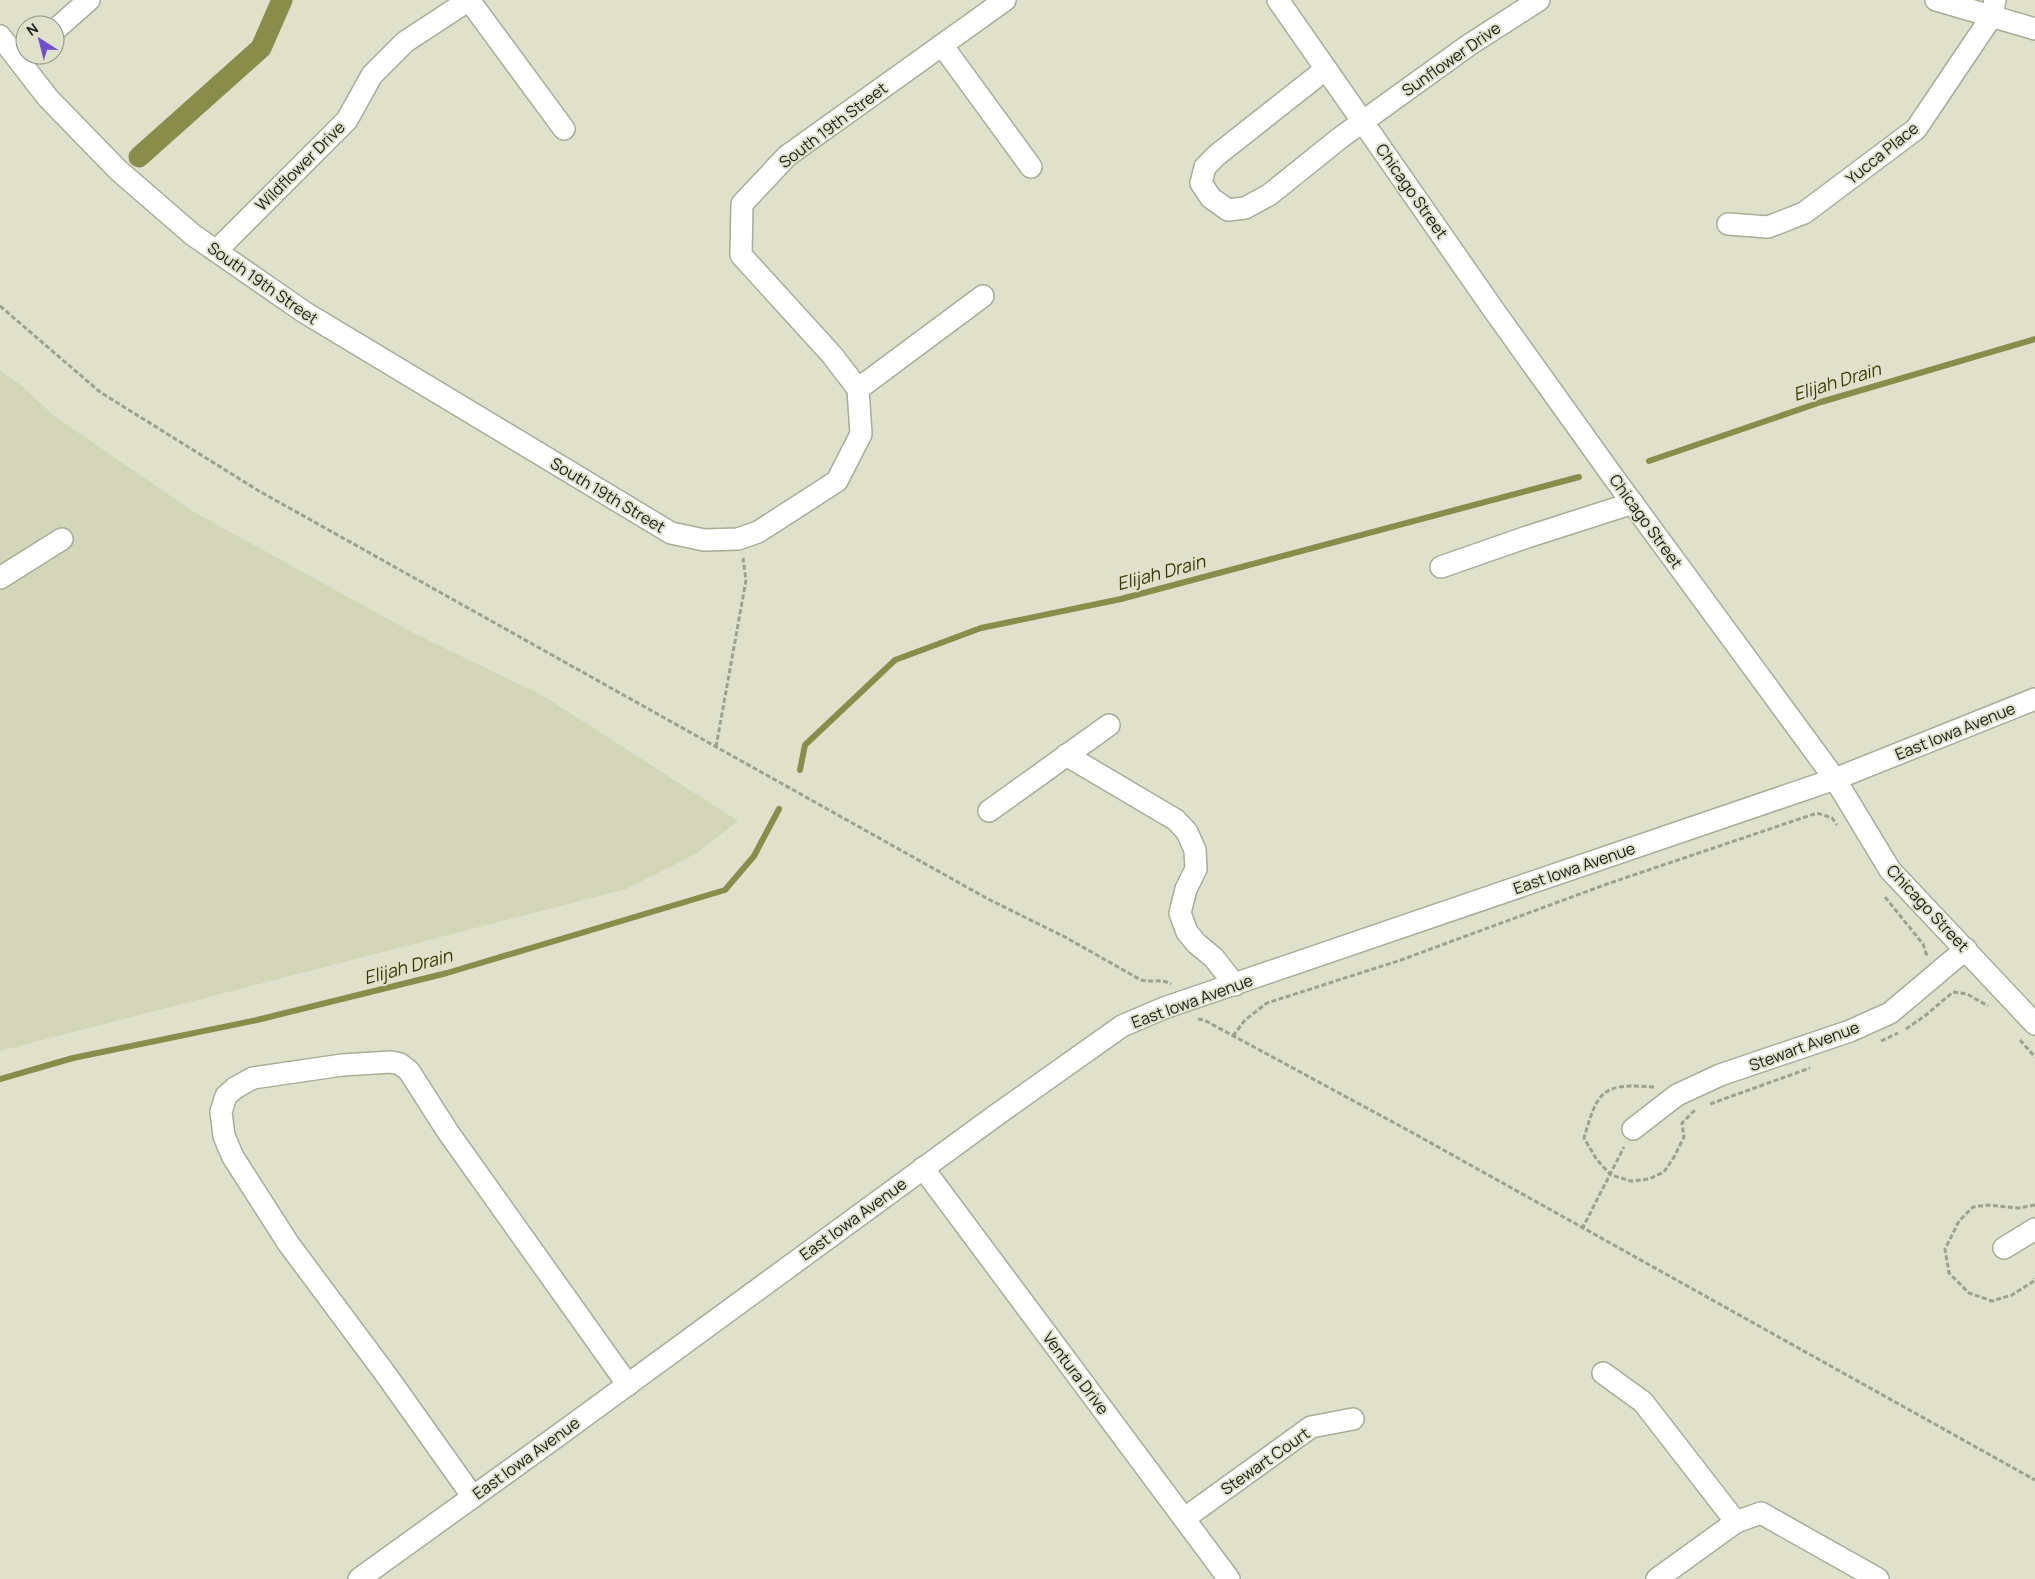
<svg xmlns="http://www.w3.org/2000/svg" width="2035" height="1579" font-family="Manrope,sans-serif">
<rect width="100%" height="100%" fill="#dfe1cb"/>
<!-- built -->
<polygon fill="#d3d6b9" points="0,370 23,387 54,416 194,512 415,634 542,695 738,821 697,853 626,889 0,1051"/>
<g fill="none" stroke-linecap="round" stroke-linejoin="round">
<!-- stream -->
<g stroke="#898d4a" stroke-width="6">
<polyline points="1649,461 1821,402 2035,339"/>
<polyline points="800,770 805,745 895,660 981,628 1121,599 1579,477"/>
<polyline points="0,1079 73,1058 257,1020 447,973 725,890 754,856 779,809"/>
</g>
<!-- canal -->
<polyline stroke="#898d4a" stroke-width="21" points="139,157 261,48 282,0"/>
<!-- minor casing -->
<g stroke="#a9ac97" stroke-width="24">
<g id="minor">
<polyline points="469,0 564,129"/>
<polyline points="1278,0 1493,309 1614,478 1835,779 1890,870 2035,1024"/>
<polyline points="1936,0 2035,29"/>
<polyline points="55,30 89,0"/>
<polyline points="0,36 48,98 118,170 193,235 304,312 671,533 704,540 738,539 758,532 837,481 861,434 858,389 832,355 741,255 742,204 787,156 1005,0"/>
<polyline points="942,45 1031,167"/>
<polyline points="1326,69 1217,155 1205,167 1201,183 1211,198 1228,210 1245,208 1269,195 1340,138 1469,45 1539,0"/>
<polyline points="1728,224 1768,227 1804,213 1916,129 1992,16 1995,0"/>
<polyline points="216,251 347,120 372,75 405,42 469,0"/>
<polyline points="858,389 983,296"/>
<polyline points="1441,567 1527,537 1633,503"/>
<polyline points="0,578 62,539"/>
<polyline points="1066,755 1176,820 1187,832 1195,850 1196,869 1186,889 1180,913 1187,932 1196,943 1214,958 1235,985"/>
<polyline points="989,811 1109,725"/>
<polyline points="1633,1129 1677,1095 1720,1075 1850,1031 1890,1013 1966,949"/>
<polyline points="923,1168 1229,1579"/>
<polyline points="2004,1248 2035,1229"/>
<polyline points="1603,1373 1643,1402 1736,1522"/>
<polyline points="473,1497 387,1376 288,1243 233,1157 224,1136 221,1112 226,1096 235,1088 253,1078 342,1065 391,1062 400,1064 409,1071 448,1132 628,1385"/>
<polyline points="1185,1518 1311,1427 1353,1419"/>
<polyline points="359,1579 556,1437 995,1116 1122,1026 1164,1008 1835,779 2035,699"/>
<polyline points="1657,1579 1736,1522 1761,1513 1878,1579"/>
</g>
</g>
<!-- path -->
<g stroke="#9fa18f" stroke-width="3" stroke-dasharray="5 2.5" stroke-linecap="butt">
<path d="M 0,306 L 100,392 L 259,491 L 988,899 L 1065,937 L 1141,980 C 1152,983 1161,978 1171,984"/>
<polyline points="716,747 746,580 743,558"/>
<polyline points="1885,897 1923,944 1927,956"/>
<polyline points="1198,1019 1204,1020 1413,1133 2035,1480"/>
<polyline points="1906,1029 1926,1015 1953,992 1967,994 1988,1006"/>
<polyline points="1233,1036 1245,1020 1267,1003 1401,960 1607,884 1817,813 1832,818 1837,825"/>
<polyline points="2020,1040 2035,1057"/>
<polyline points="1881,1041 1898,1033"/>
<path d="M 1654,1087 C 1602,1083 1598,1090 1584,1138 L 1597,1160 L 1611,1175 L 1631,1181 L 1649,1179 L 1664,1172 L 1674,1157 L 1684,1137 L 1682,1123 L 1695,1110"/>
<polyline points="1710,1104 1810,1068"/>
<polyline points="2035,1205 2019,1208 1988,1205 1973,1207 1959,1221 1945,1249 1949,1273 1969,1293 1992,1301 2012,1295 2034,1281 2035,1278"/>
<polyline points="1582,1229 1624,1147"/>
</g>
<!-- minor -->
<use href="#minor" stroke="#fff" stroke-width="21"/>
</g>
<g text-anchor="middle" stroke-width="4" stroke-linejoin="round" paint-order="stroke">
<!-- street labels -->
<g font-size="16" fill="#1b1c14" stroke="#dfe1cb">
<text transform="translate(1451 59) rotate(-35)" y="6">Sunflower Drive</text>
<text transform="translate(833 125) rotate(-37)" y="6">South 19th Street</text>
<text transform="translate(1882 153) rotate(-39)" y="6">Yucca Place</text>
<text transform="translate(300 166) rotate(-45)" y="6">Wildflower Drive</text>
<text transform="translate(1412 191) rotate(55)" y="6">Chicago Street</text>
<text transform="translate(263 283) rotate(35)" y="6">South 19th Street</text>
<text transform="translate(608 495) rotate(31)" y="6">South 19th Street</text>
<text transform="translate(1646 521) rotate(54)" y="6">Chicago Street</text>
<text transform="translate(1955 731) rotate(-22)" y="6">East Iowa Avenue</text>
<text transform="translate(1574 868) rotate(-19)" y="6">East Iowa Avenue</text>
<text transform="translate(1928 908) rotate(47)" y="6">Chicago Street</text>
<text transform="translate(1192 1001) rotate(-20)" y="6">East Iowa Avenue</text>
<text transform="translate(1804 1046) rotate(-20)" y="6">Stewart Avenue</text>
<text transform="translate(853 1219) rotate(-36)" y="6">East Iowa Avenue</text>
<text transform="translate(1076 1373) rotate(53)" y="6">Ventura Drive</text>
<text transform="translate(526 1458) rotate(-36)" y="6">East Iowa Avenue</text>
<text transform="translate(1265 1461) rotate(-35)" y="6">Stewart Court</text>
</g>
<!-- water labels -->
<g font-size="18" font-style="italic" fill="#3a3c05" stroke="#dfe1cb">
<text transform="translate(1837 382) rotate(-17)" y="6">Elijah Drain</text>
<text transform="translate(1161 573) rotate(-15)" y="6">Elijah Drain</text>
<text transform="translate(408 967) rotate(-15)" y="6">Elijah Drain</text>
</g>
</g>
<!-- north arrow -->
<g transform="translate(40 40) rotate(324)"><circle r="24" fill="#dfe1cb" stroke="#919282"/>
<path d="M0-4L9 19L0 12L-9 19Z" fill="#7150c9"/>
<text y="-8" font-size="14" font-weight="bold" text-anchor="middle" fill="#1b1c14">N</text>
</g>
</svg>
